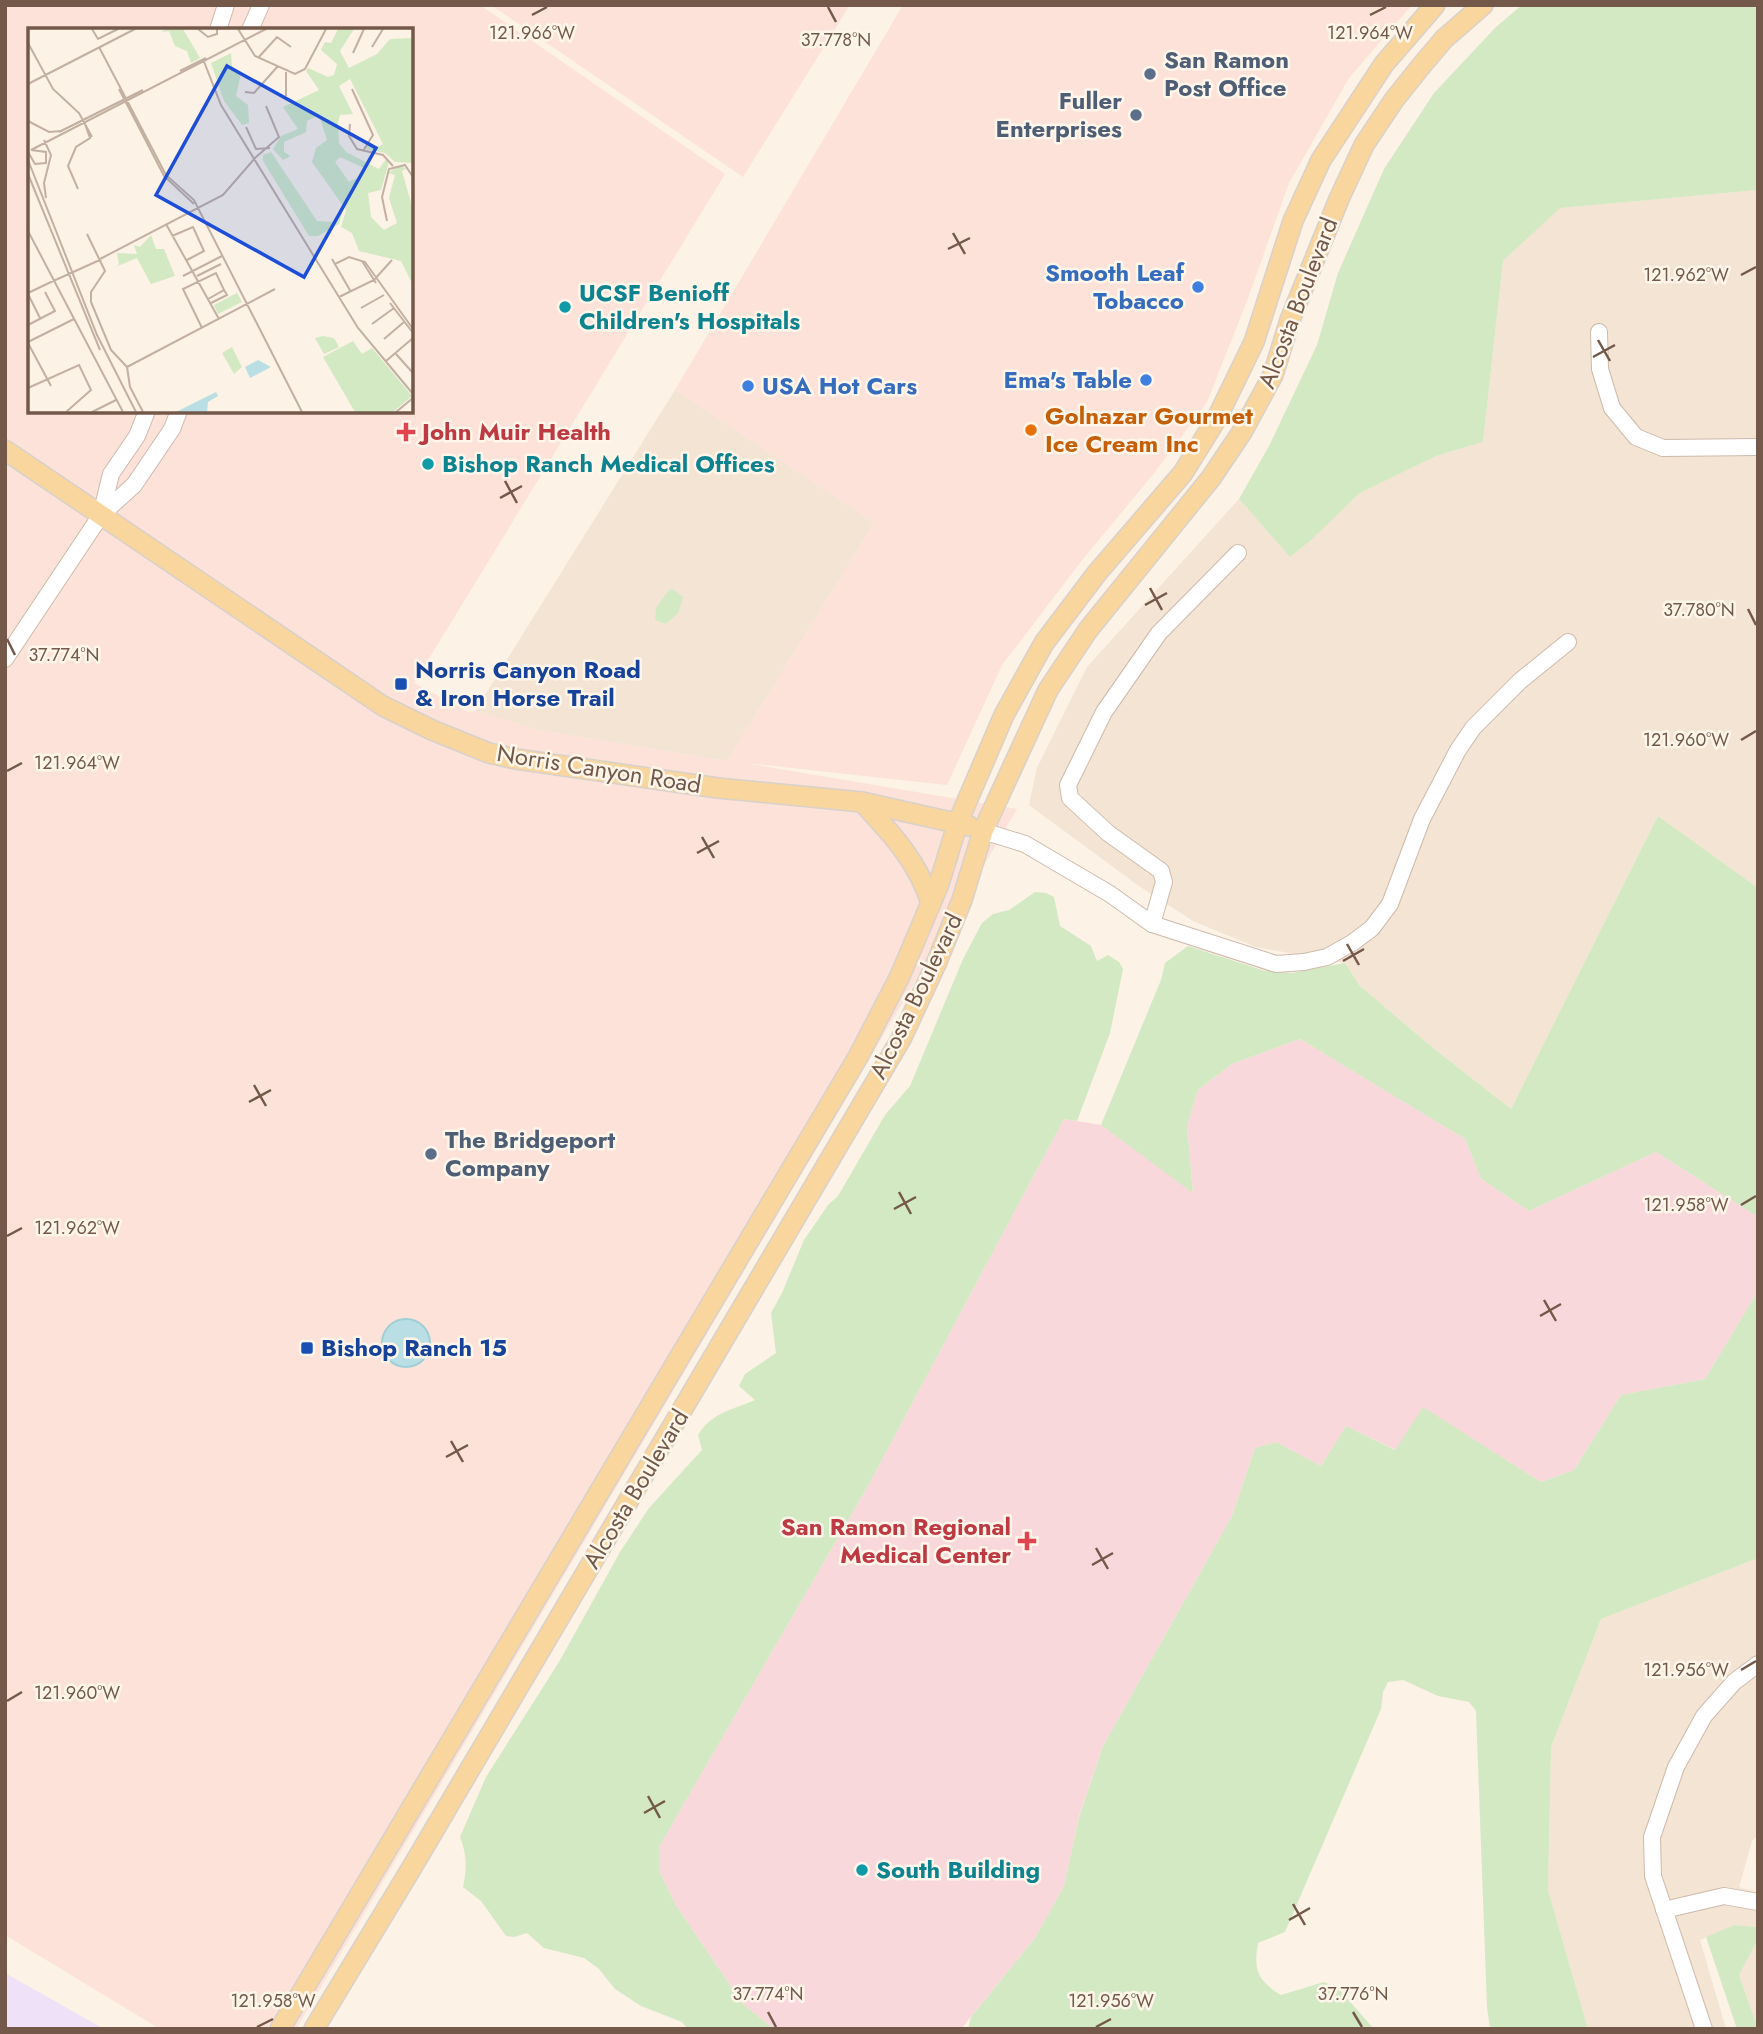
<svg xmlns="http://www.w3.org/2000/svg" width="1763" height="2034" font-family="Jost,sans-serif">
<rect width="100%" height="100%" fill="#fcf2e5"/>
<!-- residential -->
<g fill="#f3e4d3">
<polygon points="1758,190 1758,888 1658,816 1511,1109 1433,1048 1359,985 1345,963 1256,947 1193,921 1139,886 1029,805 1037,768 1087,667 1239,499 1290,557 1310,541 1360,493 1436,456 1483,442 1503,261 1559,208"/>
<polygon points="675,390 874,523 727,761 538,730 475,711"/>
<polygon points="1758,1558 1758,1835 1752,1841 1739,1887 1758,1892 1758,1927 1734,1925 1700,1940 1726,2029 1588,2029 1548,1890 1551,1747 1601,1619"/>
<polygon points="1758,1939 1758,2029 1739,1975"/>
</g>
<!-- commercial -->
<g fill="#fce2d8" fill-rule="evenodd">
<path d="M 5,5 L 480,5 L 725,174 L 414,683 L 468,712 L 475,711 L 538,730 L 727,761 L 874,523 L 675,390 L 903,5 L 1412,5 L 1349,78 L 1289,183 L 1247,301 L 1207,402 L 1155,472 L 1083,559 L 1002,665 L 947,785 L 745,763 L 1017,809 L 296,2029 L 160,2029 L 5,1935 ZM 30,30 L 411,30 L 411,411 L 30,411 Z"/>
<polygon points="491,5 850,5 743,177"/>
</g>
<!-- education -->
<polygon fill="#efe1f8" points="5,1973 104,2029 5,2029"/>
<!-- medical -->
<polygon fill="#f9d8dc" points="1300,1039 1465,1139 1481,1179 1529,1211 1656,1152 1758,1217 1758,1291 1705,1379 1621,1395 1574,1470 1541,1482 1423,1408 1396,1450 1346,1426 1321,1466 1276,1442 1255,1448 1232,1516 1103,1746 1079,1816 1064,1886 1035,1938 961,2029 774,2029 743,2004 675,1904 659,1870 659,1847 869,1484 1064,1119 1101,1125 1193,1192 1187,1126 1198,1090 1232,1064"/>
<!-- green -->
<g fill="#d3e9c3">
<polygon points="1522,5 1758,5 1758,190 1560,208 1503,261 1483,442 1436,456 1360,493 1310,541 1290,557 1239,499 1269,446 1317,345 1338,273 1384,169 1434,93 1496,27"/>
<polygon points="670,589 674,590 683,597 678,613 666,624 655,620 656,608"/>
<polygon points="1658,816 1758,888 1758,1217 1656,1152 1529,1211 1481,1179 1465,1139 1300,1039 1232,1064 1198,1090 1187,1126 1193,1193 1101,1125 1161,980 1165,963 1188,946 1265,971 1292,973 1345,963 1359,985 1433,1048 1511,1109"/>
<path d="M 1035,892 L 1046,893 L 1054,897 L 1060,926 L 1091,946 L 1097,961 L 1108,955 L 1119,962 L 1123,969 L 1110,1033 L 1077,1121 L 1064,1119 L 869,1484 L 659,1847 L 659,1870 L 675,1904 L 743,2004 L 774,2029 L 688,2029 L 682,2022 L 641,2006 L 615,1989 L 599,1969 L 584,1958 L 544,1948 L 527,1933 L 514,1937 L 506,1936 L 481,1901 L 463,1887 C 467,1868 467,1855 460,1837 L 486,1777 L 559,1662 L 620,1552 L 649,1508 L 702,1450 L 698,1435 C 712,1412 732,1410 755,1400 L 739,1386 L 745,1374 L 776,1353 L 771,1313 L 782,1293 L 804,1240 L 828,1205 L 838,1196 L 885,1115 L 910,1086 L 963,959 L 982,923 L 993,914 L 1009,910 Z"/>
<path d="M 1758,1291 L 1758,1558 L 1601,1619 L 1551,1747 L 1548,1890 L 1588,2029 L 1490,2029 L 1487,2007 L 1476,1711 L 1469,1702 L 1438,1696 L 1403,1680 L 1388,1682 L 1383,1692 L 1381,1709 L 1285,1932 L 1258,1943 C 1253,1970 1258,1981 1281,1995 L 1324,1982 L 1338,1988 L 1374,2029 L 968,2029 L 971,2017 L 1035,1938 L 1064,1886 L 1079,1817 L 1103,1746 L 1232,1516 L 1255,1448 L 1276,1442 L 1321,1466 L 1346,1426 L 1395,1450 L 1423,1407 L 1541,1482 L 1574,1470 L 1621,1395 L 1705,1379 Z"/>
<polygon points="1734,1925 1758,1927 1758,1939 1739,1975 1758,2029 1737,2029 1706,1937"/>
</g>
<!-- water -->
<circle fill="#b9dfe5" stroke="#a0cfd6" stroke-width="2" cx="406" cy="1343" r="24"/>
<g fill="none" stroke-linecap="round" stroke-linejoin="round">
<!-- minor casing -->
<g stroke="#cdbaab" stroke-width="18">
<g id="minor">
<polyline points="218,30 226,5"/>
<polyline points="250,30 261,5"/>
<polyline points="1599,332 1600,369 1612,408 1636,437 1663,448 1758,447"/>
<polyline points="101,515 111,474 137,436 147,411"/>
<polyline points="5,659 101,515 134,485 172,429 179,411"/>
<polyline points="983,831 1025,844 1110,894 1152,924 1276,964 1304,962 1327,957 1352,943 1372,928 1390,904 1422,819 1458,750 1473,728 1520,681 1568,642"/>
<polyline points="1152,924 1164,882 1161,871 1108,833 1070,798 1068,785 1104,712 1159,633 1238,553"/>
<polyline points="1664,1910 1724,1896 1758,1902"/>
<polyline points="1704,2029 1653,1876 1652,1837 1676,1767 1704,1716 1734,1682 1758,1664"/>
</g>
</g>
<!-- major casing -->
<g stroke="#d8d1cc" stroke-width="22">
<g id="major">
<polyline points="5,450 383,706 432,730 489,753 516,759 718,788 862,802 969,826"/>
<path d="M 863,803 C 892,834 918,862 931,903"/>
<polyline points="280,2029 858,1057 900,976 939,884 958,822 1004,715 1044,643 1097,573 1183,473 1217,418 1254,342 1293,221 1321,160 1384,64 1435,5"/>
<polyline points="314,2029 411,1869 901,1039 936,964 962,900 983,831 1048,690 1088,630 1211,478 1242,432 1273,375 1290,320 1339,199 1364,145 1394,100 1422,65 1444,39 1483,5"/>
</g>
</g>
<!-- minor -->
<use href="#minor" stroke="#fff" stroke-width="16"/>
<!-- major -->
<use href="#major" stroke="#f9d69e" stroke-width="19"/>
</g>
<!-- ticks -->
<path fill="none" stroke="#74594a" stroke-width="2.5" d="M 828,7 L 836,22M 532,15 L 547,7M 1370,15 L 1386,7M 953,233 L 965,254M 948,249 L 970,238M 1741,275 L 1756,267M 1598,340 L 1610,361M 1593,357 L 1615,345M 505,481 L 517,503M 500,498 L 522,486M 1150,588 L 1162,610M 1145,605 L 1167,593M 1748,609 L 1756,625M 7,639 L 15,655M 1741,740 L 1756,731M 7,771 L 22,763M 702,837 L 714,858M 697,853 L 719,841M 1347,944 L 1359,965M 1343,961 L 1364,949M 254,1085 L 266,1106M 249,1102 L 271,1090M 899,1192 L 911,1214M 1741,1205 L 1756,1196M 894,1209 L 916,1197M 7,1236 L 22,1228M 1544,1300 L 1556,1321M 1540,1316 L 1561,1304M 451,1441 L 463,1462M 446,1457 L 468,1445M 1096,1548 L 1108,1569M 1092,1565 L 1113,1553M 1741,1670 L 1756,1661M 7,1701 L 22,1692M 648,1796 L 660,1818M 644,1813 L 665,1801M 1293,1904 L 1305,1925M 1289,1920 L 1310,1908M 768,2012 L 776,2027M 1353,2012 L 1362,2027M 257,2027 L 273,2019M 1096,2027 L 1111,2019"/>
<!-- markers -->
<g fill="#5c6f8a" stroke="#fff6eb" stroke-width="2.5">
<circle cx="1150" cy="74" r="7"/>
<circle cx="1136" cy="115" r="7"/>
<circle cx="431" cy="1154" r="7"/>
</g>
<g fill="#3f7fe0" stroke="#fff6eb" stroke-width="2.5">
<circle cx="1198" cy="287" r="7"/>
<circle cx="1146" cy="380" r="7"/>
<circle cx="748" cy="386" r="7"/>
</g>
<g fill="#0f9aa8" stroke="#fff6eb" stroke-width="2.5">
<circle cx="565" cy="307" r="7"/>
<circle cx="428" cy="464" r="7"/>
<circle cx="862" cy="1870" r="7"/>
</g>
<circle fill="#e8710a" stroke="#fff6eb" stroke-width="2.5" cx="1031" cy="430" r="7"/>
<g fill="#e0444e" stroke="#fff6eb" stroke-width="2.5">
<path d="M402.5 421.5h7v7h7v7h-7v7h-7v-7h-7v-7h7z"/>
<path d="M1023.5 1530.5h7v7h7v7h-7v7h-7v-7h-7v-7h7z"/>
</g>
<g fill="#1a4fb4" stroke="#fff6eb" stroke-width="2.5">
<rect x="394" y="677" width="14" height="14" rx="3.5"/>
<rect x="300" y="1341" width="14" height="14" rx="3.5"/>
</g>
<g text-anchor="middle" stroke-width="5" stroke-linejoin="round" paint-order="stroke">
<!-- service labels -->
<g font-size="24" font-weight="bold" fill="#4e5e75" stroke="#fff6eb" text-anchor="start">
<text x="1164" y="68">San Ramon<tspan x="1164" dy="28">Post Office</tspan></text>
<text x="1122" y="109" text-anchor="end">Fuller<tspan x="1122" dy="28">Enterprises</tspan></text>
<text x="445" y="1148">The Bridgeport<tspan x="445" dy="28">Company</tspan></text>
</g>
<!-- shop labels -->
<g font-size="24" font-weight="bold" fill="#366cbe" stroke="#fff6eb" text-anchor="end">
<text x="1184" y="281">Smooth Leaf<tspan x="1184" dy="28">Tobacco</tspan></text>
<text x="1132" y="388">Ema's Table</text>
<text x="762" y="394" text-anchor="start">USA Hot Cars</text>
</g>
<!-- culture labels -->
<g font-size="24" font-weight="bold" fill="#0d838f" stroke="#fff6eb" text-anchor="start">
<text x="579" y="301">UCSF Benioff<tspan x="579" dy="28">Children's Hospitals</tspan></text>
<text x="442" y="472">Bishop Ranch Medical Offices</text>
<text x="876" y="1878">South Building</text>
</g>
<!-- street labels -->
<g font-size="24" fill="#74594a" stroke="#fff6eb">
<text transform="translate(1298 303) rotate(-69)" y="8">Alcosta Boulevard</text>
<text transform="translate(599 769) rotate(9)" y="8">Norris Canyon Road</text>
<text transform="translate(916 996) rotate(-64)" y="8">Alcosta Boulevard</text>
<text transform="translate(636 1489) rotate(-59)" y="8">Alcosta Boulevard</text>
</g>
<!-- food labels -->
<g font-size="24" font-weight="bold" fill="#c56008" stroke="#fff6eb" text-anchor="start">
<text x="1045" y="424">Golnazar Gourmet<tspan x="1045" dy="28">Ice Cream Inc</tspan></text>
</g>
<!-- health labels -->
<g font-size="24" font-weight="bold" fill="#be3a42" stroke="#fff6eb" text-anchor="start">
<text x="422" y="440">John Muir Health</text>
<text x="1011" y="1535" text-anchor="end">San Ramon Regional<tspan x="1011" dy="28">Medical Center</tspan></text>
</g>
<!-- transit labels -->
<g font-size="24" font-weight="bold" fill="#164399" stroke="#fff6eb" text-anchor="start">
<text x="415" y="678">Norris Canyon Road<tspan x="415" dy="28">&amp; Iron Horse Trail</tspan></text>
<text x="321" y="1356">Bishop Ranch 15</text>
</g>
</g>
<!-- overview -->
<g transform="translate(28 28)">
<rect width="385" height="385" fill="#fcf2e5"/>
<path d="M 155,1 L 172,30 L 163,35 L 159,23 L 147,18 L 141,3 L 134,4 L 137,1 ZM 310,1 L 326,1 L 312,23 L 321,40 L 349,26 L 362,11 L 385,10 L 385,135 L 367,134 L 357,125 L 338,121 L 340,116 L 347,121 L 355,116 L 322,51 L 311,58 L 325,86 L 312,87 L 310,94 L 311,115 L 318,124 L 351,141 L 358,131 L 361,134 L 353,162 L 340,165 L 343,189 L 356,202 L 369,195 L 361,170 L 367,147 L 360,145 L 370,138 L 379,140 L 374,143 L 385,182 L 385,257 L 373,233 L 331,223 L 324,205 L 313,199 L 318,182 L 284,134 L 288,120 L 299,112 L 291,87 L 279,93 L 278,104 L 256,114 L 256,124 L 263,128 L 255,132 L 245,121 L 253,108 L 270,101 L 255,79 L 291,62 L 278,43 L 280,40 L 300,49 L 306,47 L 309,36 L 293,22 L 297,14 L 303,15 ZM 312,129 L 336,140 L 334,148 L 321,154 L 307,134 ZM 203,25 L 204,38 L 213,45 L 208,68 L 220,77 L 221,95 L 214,97 L 196,73 L 183,35 ZM 243,124 L 289,193 L 304,194 L 315,183 L 311,196 L 290,208 L 281,208 L 235,133 L 235,127 ZM 123,207 L 128,221 L 136,221 L 147,248 L 123,256 L 109,230 L 85,240 L 91,237 L 89,225 L 109,226 L 106,217 L 112,219 ZM 209,265 L 214,274 L 190,286 L 186,277 ZM 295,308 L 306,310 L 311,319 L 296,326 L 287,310 ZM 325,313 L 334,326 L 344,320 L 384,368 L 365,384 L 327,384 L 295,329 ZM 204,319 L 214,339 L 206,346 L 194,325 Z" fill="#d3e9c3" fill-rule="evenodd"/>
<path d="M 230,332 L 243,339 L 222,350 L 217,339 ZM 188,364 L 190,368 L 180,374 L 179,384 L 148,384 Z" fill="#b9dfe5"/>
<path fill="none" stroke="#c2b0a2" stroke-width="2" d="M 64,1 L 70,11 L 90,1M 170,1 L 180,9 L 189,6 L 189,1M 210,1 L 227,28 L 267,46 L 277,41 L 298,1M 0,15 L 25,61 L 51,85 L 64,109M 71,19 L 138,147 L 166,172 L 274,384M 344,19 L 355,1M 325,25 L 336,1M 230,30 L 249,9 L 263,19M 175,31 L 193,77 L 330,300 L 385,366M 152,43 L 178,30M 0,56 L 107,1M 91,61 L 136,148 L 166,176M 324,61 L 345,107 L 335,123M 217,64 L 226,65 L 250,38M 258,68 L 258,44M 0,93 L 21,104 L 33,103M 322,96 L 321,108 L 329,121 L 355,127 L 365,138M 218,99 L 228,121 L 242,120M 31,104 L 115,62M 16,112 L 23,127 L 16,155 L 18,170M 3,122 L 238,1M 0,124 L 7,136 L 18,135 L 18,124 L 3,122M 228,129 L 251,109 L 238,78M 0,132 L 69,307 L 108,384M 0,146 L 72,322M 50,161 L 40,138 L 48,119 L 62,110 L 57,96M 359,193 L 354,169 L 361,141 L 377,137 L 385,149M 138,196 L 191,291M 0,203 L 95,384M 59,206 L 77,243 L 63,264 L 63,274 L 83,322 L 99,339 L 102,359 L 115,384M 144,208 L 165,199 L 176,223 L 159,232M 72,231 L 195,167 L 228,129M 304,231 L 323,264M 334,233 L 348,255M 307,236 L 321,229 L 337,234 L 385,301M 155,248 L 194,228M 169,248 L 193,236M 23,254 L 74,231M 0,265 L 23,254M 0,266 L 12,290M 311,269 L 346,252 L 364,232M 183,275 L 199,267 L 196,262M 362,275 L 385,305M 333,280 L 356,267M 344,296 L 366,280M 0,297 L 27,283 L 17,264M 174,300 L 155,261 L 188,245 L 196,262 L 180,271M 356,311 L 376,294M 0,314 L 46,291M 0,315 L 23,358M 368,326 L 385,345M 358,333 L 385,310M 99,339 L 247,261M 0,360 L 51,337 L 63,362 L 38,384M 64,384 L 88,372M 368,384 L 385,370"/>
<path fill="#1d4ed8" fill-opacity="0.15" stroke="#1d4ed8" stroke-width="3.5" d="M 199,38 L 348,120 L 276,249 L 128,167 Z"/>
<rect width="385" height="385" fill="none" stroke="#74594a" stroke-width="3.5"/>
</g>
<g font-size="18" text-anchor="middle" fill="#74594a" stroke="#fff6eb" stroke-width="5" stroke-linejoin="round" paint-order="stroke">
<text x="532" y="39">121.966°W</text>
<text x="1370" y="39">121.964°W</text>
<text x="836" y="46">37.778°N</text>
<text x="1686" y="281">121.962°W</text>
<text x="1699" y="616">37.780°N</text>
<text x="64" y="661">37.774°N</text>
<text x="1686" y="746">121.960°W</text>
<text x="77" y="769">121.964°W</text>
<text x="1686" y="1211">121.958°W</text>
<text x="77" y="1234">121.962°W</text>
<text x="1686" y="1676">121.956°W</text>
<text x="77" y="1699">121.960°W</text>
<text x="768" y="2000">37.774°N</text>
<text x="1353" y="2000">37.776°N</text>
<text x="273" y="2007">121.958°W</text>
<text x="1111" y="2007">121.956°W</text>
</g>
<!-- border -->
<rect width="1763" height="2034" fill="none" stroke="#74594a" stroke-width="14"/>
</svg>
